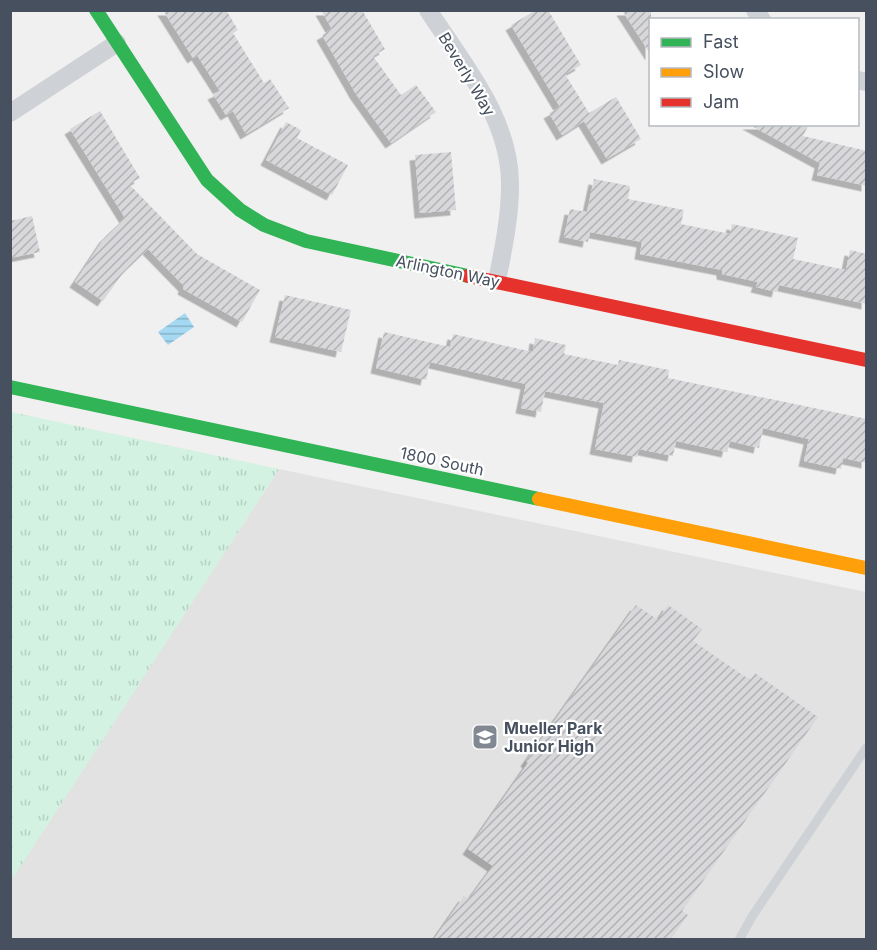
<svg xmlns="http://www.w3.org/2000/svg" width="877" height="950" font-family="Inter,sans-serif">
<defs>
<pattern id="grass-tufts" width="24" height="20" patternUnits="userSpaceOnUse" patternTransform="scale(1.5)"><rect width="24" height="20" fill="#d3f2e2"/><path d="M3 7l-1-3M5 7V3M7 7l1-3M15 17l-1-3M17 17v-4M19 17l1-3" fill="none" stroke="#b6d1c4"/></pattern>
<pattern id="water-rules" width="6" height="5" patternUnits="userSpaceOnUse" patternTransform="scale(1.5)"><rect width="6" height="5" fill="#a5d9f3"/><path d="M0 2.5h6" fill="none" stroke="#88b2c8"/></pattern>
<pattern id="building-hatch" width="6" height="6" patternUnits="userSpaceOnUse" patternTransform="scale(1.5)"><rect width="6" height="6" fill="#d8d8db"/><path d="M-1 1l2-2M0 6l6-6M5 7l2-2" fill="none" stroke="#b1b2b5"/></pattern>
<filter id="shadow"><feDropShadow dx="-5.5" dy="5.5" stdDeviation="0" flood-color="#0004"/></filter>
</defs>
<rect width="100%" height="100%" fill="#f1f0f0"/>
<!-- education -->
<polygon fill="#e2e2e3" points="279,469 866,592 866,939 11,939 10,881"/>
<!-- grass -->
<polygon fill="url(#grass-tufts)" points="11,412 279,469 11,881 10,412"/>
<!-- water -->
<polygon fill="url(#water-rules)" points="185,313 194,327 168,345 158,332"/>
<!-- building -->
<g fill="url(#building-hatch)" filter="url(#shadow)">
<polygon points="163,10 226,10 238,30 233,33 264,83 270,79 289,108 246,134 233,111 226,115 213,94 220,91 197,55 193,58"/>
<polygon points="321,10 362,10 385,49 373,56 401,95 416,85 436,112 391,143 356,94 322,35 332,29"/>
<polygon points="536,10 548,10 581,65 565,74 589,113 616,97 641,139 607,159 584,121 562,135 549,113 560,107 511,25"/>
<polygon points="622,10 651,10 651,55"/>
<polygon points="100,111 140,178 129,184 197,254 260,290 242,322 183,289 184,286 148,249 123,273 103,301 75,282 105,237 125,218 70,129"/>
<polygon points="286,122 301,130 297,138 348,165 332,195 266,160"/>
<polygon points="748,124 809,124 803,136 867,151 867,186 817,175 820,163"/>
<polygon points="451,152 456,210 420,213 415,155"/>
<polygon points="594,179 630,186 628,199 684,210 681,224 730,234 732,224 798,238 793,259 846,270 850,250 867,254 867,304 779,285 777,292 756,287 758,282 722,274 722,270 640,254 642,242 590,232 588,242 564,237 570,209 587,212"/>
<polygon points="32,216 40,252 10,258 10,221"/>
<polygon points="285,295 351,310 341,352 275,337"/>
<polygon points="384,332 450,347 453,334 533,352 535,338 566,345 564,354 618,365 619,360 669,370 668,378 867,419 867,463 843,458 841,469 804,461 809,439 763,428 759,448 730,441 727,452 676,441 673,456 639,449 637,457 595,449 604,403 545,391 541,412 521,408 526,384 430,362 426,380 376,368"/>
<polygon points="636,605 658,620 668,605 702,629 693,641 750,680 755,673 818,717 682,911 688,915 671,939 434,939 464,896 469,899 493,866 468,849 528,763 526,761"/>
</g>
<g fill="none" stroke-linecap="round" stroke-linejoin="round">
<!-- lane -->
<polyline stroke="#ced1d5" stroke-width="9" points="739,940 753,915 866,748"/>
<!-- street -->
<g stroke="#ced1d5" stroke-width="18">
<path d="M 428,10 C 463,64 511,119 510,186 C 510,218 503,250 497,281"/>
<polyline points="755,10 762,20"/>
<polyline points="858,80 866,82"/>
<polyline points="10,113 117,43"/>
</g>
<!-- fast -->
<g stroke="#30b455" stroke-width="14">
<polyline points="96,10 207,180 240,210 264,225 306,241 468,276"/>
<polyline points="10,387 539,499"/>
</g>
<!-- slow -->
<polyline stroke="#ff9f0a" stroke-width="14" points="539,499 866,568"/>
<!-- jam -->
<polyline stroke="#e5322d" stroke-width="14" points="468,276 866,360"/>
</g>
<!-- icons -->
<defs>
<g id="school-square" transform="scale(1.35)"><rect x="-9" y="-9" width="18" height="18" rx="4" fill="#828892" stroke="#fff"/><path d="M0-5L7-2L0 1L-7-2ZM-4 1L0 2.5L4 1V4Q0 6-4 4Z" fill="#fff"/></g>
</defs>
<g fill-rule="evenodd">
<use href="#school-square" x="485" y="737"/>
</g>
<g text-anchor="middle" stroke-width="4.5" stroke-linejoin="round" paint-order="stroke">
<!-- street labels -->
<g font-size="16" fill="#46505f" stroke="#fff">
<text transform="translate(467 74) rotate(59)" y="6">Beverly Way</text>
<text transform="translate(448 271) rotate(12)" y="6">Arlington Way</text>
<text transform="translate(442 461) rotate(12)" y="6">1800 South</text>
</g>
<!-- poi labels -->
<g font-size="16" font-weight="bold" fill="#46505f" stroke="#fff" text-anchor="start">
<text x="504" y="734">Mueller Park<tspan x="504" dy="18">Junior High</tspan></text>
</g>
</g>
<!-- border -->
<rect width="877" height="950" fill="none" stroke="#46505f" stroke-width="24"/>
<!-- legend -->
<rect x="649" y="18" width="210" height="108" fill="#ffffff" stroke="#b5b9bf" stroke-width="1.5"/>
<rect x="661" y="38" width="30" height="9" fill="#30b455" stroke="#b5b9bf" stroke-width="1.5"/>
<text x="703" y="48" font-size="18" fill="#46505f">Fast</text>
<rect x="661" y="68" width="30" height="9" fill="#ff9f0a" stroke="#b5b9bf" stroke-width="1.5"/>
<text x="703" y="78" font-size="18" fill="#46505f">Slow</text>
<rect x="661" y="98" width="30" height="9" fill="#e5322d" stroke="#b5b9bf" stroke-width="1.5"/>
<text x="703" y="108" font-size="18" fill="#46505f">Jam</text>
</svg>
